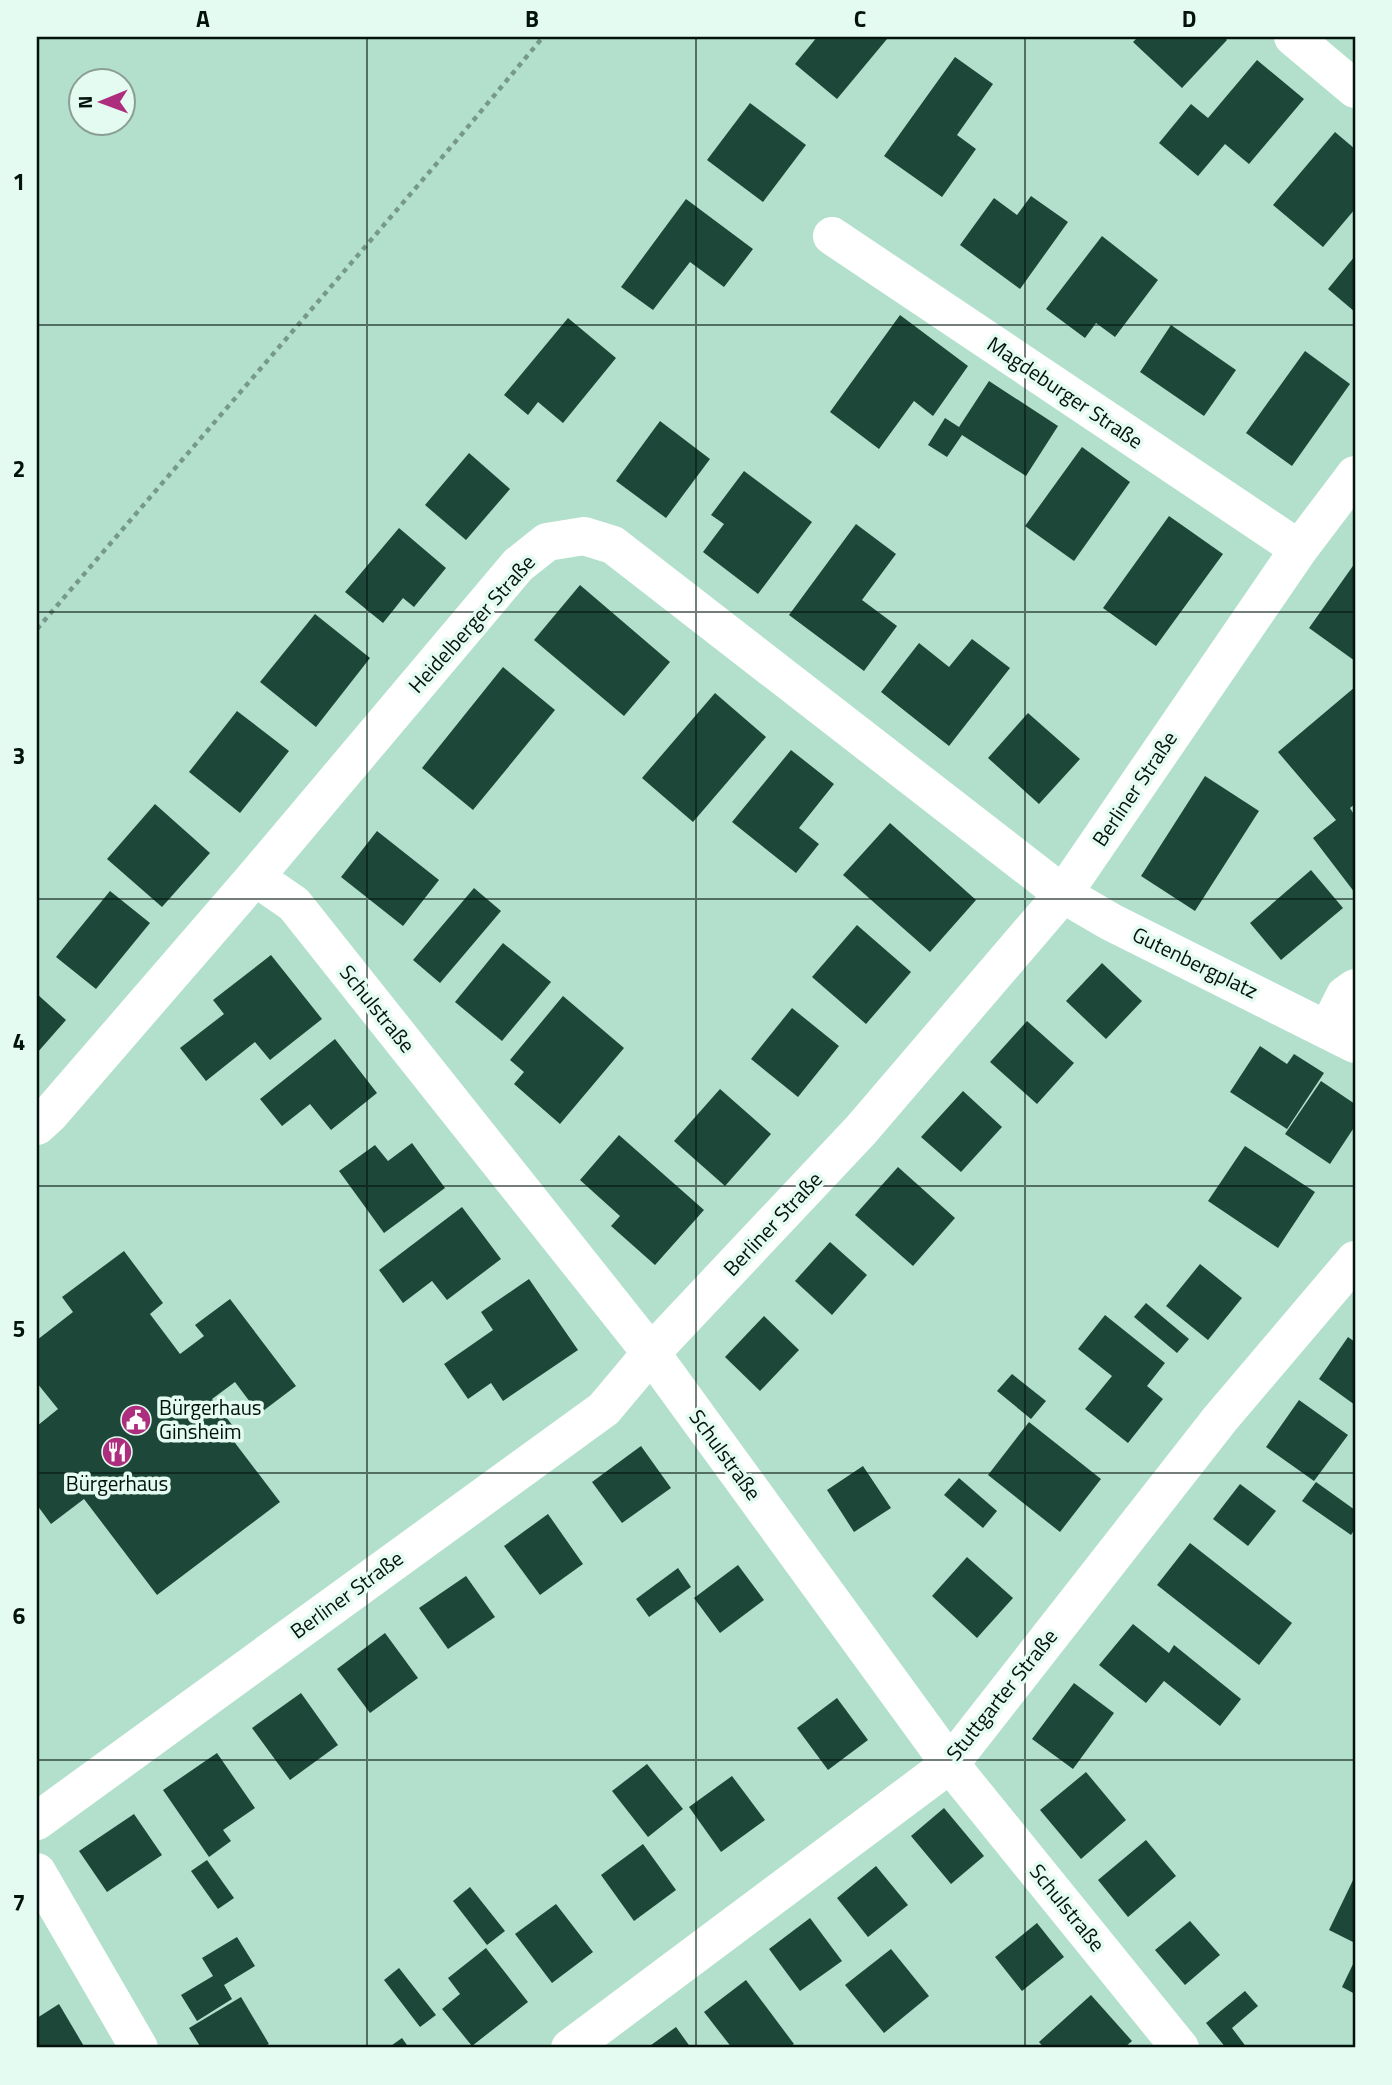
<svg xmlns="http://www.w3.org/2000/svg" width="1392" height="2085" font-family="'Titillium Web',sans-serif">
<rect width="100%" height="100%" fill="#b2e0cd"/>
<!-- building -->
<g fill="#1d4839">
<polygon points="817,37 885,37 887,39 837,99 795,64"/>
<polygon points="1138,37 1224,37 1227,40 1182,88 1133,42"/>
<polygon points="955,57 993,84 957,135 976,149 942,197 884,156"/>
<polygon points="1257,60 1304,99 1249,164 1225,144 1198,176 1159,143 1191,104 1208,118"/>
<polygon points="750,103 806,145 763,202 707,160"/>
<polygon points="1335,132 1355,149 1355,209 1323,247 1273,205"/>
<polygon points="1031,196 1068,222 1020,289 960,245 994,198 1017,215"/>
<polygon points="686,199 753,249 724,287 690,262 653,310 621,287"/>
<polygon points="1102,236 1158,280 1115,337 1096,323 1085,338 1046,309"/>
<polygon points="1355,256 1355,312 1328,289"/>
<polygon points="900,315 968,366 933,416 914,401 879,449 830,412"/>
<polygon points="568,318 616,358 563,423 538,402 528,415 504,395"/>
<polygon points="1171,325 1236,370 1204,416 1140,372"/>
<polygon points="1305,351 1350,384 1292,466 1246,433"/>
<polygon points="989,381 1058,426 1026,476 962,435 947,457 928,445 945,418 959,427"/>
<polygon points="660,421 710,459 666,518 616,481"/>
<polygon points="1082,447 1130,482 1074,561 1025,526"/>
<polygon points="469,453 510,489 466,540 425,505"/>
<polygon points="744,471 812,522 758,594 703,552 724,524 711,515"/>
<polygon points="1169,516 1223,554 1156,646 1103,608"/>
<polygon points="856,524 896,554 862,600 897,626 864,671 789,615"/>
<polygon points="399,528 446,568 414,607 403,598 383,623 345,592"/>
<polygon points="1355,563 1355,661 1309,628"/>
<polygon points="580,585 670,662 624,716 534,640"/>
<polygon points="315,614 370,658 316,727 260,682"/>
<polygon points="972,639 1010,668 949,746 881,692 919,643 949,667"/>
<polygon points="503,667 555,710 473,810 422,768"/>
<polygon points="1355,687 1355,804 1350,808 1355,816 1355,893 1313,838 1336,820 1278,752"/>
<polygon points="715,693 766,737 693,822 642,778"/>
<polygon points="237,711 289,751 240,813 189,772"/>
<polygon points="1028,713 1080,759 1039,804 988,758"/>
<polygon points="791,750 834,784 799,828 819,844 796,873 732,822"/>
<polygon points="1205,776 1259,811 1195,911 1141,876"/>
<polygon points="155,804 210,853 162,907 107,859"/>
<polygon points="890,823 976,900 930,952 843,875"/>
<polygon points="377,831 439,880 403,926 341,877"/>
<polygon points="1311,870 1343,908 1281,960 1250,923"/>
<polygon points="474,888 501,911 440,983 413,960"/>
<polygon points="110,891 150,923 96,989 56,957"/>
<polygon points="857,925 911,972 866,1024 812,977"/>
<polygon points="503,943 551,982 502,1041 455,1002"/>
<polygon points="271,955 322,1019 270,1060 255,1042 206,1081 180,1048 224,1014 213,1000"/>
<polygon points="1102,963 1142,1001 1106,1039 1066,1001"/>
<polygon points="37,994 66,1020 37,1053"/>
<polygon points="563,996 624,1048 560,1124 514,1084 524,1072 510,1060"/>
<polygon points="792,1008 839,1046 798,1097 751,1059"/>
<polygon points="1027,1021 1074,1063 1037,1104 990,1062"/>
<polygon points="335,1039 377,1093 331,1130 310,1104 282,1126 260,1099"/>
<polygon points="1260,1046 1287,1064 1294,1054 1324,1073 1287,1129 1230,1092"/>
<polygon points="1321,1081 1355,1104 1355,1126 1330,1164 1285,1134"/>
<polygon points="720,1089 771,1134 725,1186 674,1141"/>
<polygon points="963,1091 1002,1127 961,1172 921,1137"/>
<polygon points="619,1135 704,1210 655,1265 611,1226 620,1216 580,1180"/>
<polygon points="412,1143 445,1188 384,1233 339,1171 375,1145 388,1161"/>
<polygon points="1245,1146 1315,1192 1278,1248 1208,1201"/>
<polygon points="898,1167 955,1218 913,1266 855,1215"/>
<polygon points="462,1207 501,1259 447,1300 432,1281 403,1303 379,1270"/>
<polygon points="830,1242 867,1275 832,1315 795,1281"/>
<polygon points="124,1251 163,1303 150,1314 180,1354 204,1336 195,1325 230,1299 296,1386 259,1414 235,1382 212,1399 236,1430 229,1435 280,1502 157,1595 84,1499 51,1524 37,1505 37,1426 58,1409 37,1383 37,1340 73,1312 62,1297"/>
<polygon points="1200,1264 1242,1298 1208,1340 1166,1306"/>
<polygon points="529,1279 578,1350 503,1401 491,1383 468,1399 444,1364 493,1330 481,1312"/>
<polygon points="1146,1303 1189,1339 1177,1353 1134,1317"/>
<polygon points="1105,1315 1165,1363 1147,1386 1163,1399 1128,1443 1085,1409 1112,1376 1078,1349"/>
<polygon points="764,1316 799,1350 760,1391 725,1357"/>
<polygon points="1348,1337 1355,1342 1355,1405 1319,1379"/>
<polygon points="1012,1374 1046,1401 1031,1419 997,1391"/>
<polygon points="1299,1400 1348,1435 1314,1481 1266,1447"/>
<polygon points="1029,1422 1101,1479 1060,1532 988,1475"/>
<polygon points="641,1446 671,1488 622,1523 592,1482"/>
<polygon points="863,1466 891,1508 854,1532 827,1490"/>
<polygon points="959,1478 997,1511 983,1528 944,1495"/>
<polygon points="1316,1482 1355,1510 1355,1529 1351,1535 1302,1501"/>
<polygon points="1240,1484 1276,1511 1248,1546 1213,1519"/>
<polygon points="548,1514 583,1564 540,1595 504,1546"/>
<polygon points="1190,1543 1292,1623 1259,1665 1157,1585"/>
<polygon points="967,1557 1013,1598 977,1638 932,1596"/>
<polygon points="738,1565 764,1600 720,1633 694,1598"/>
<polygon points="678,1568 691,1587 649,1617 636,1599"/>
<polygon points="466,1576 495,1617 448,1649 419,1608"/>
<polygon points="1133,1624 1169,1653 1174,1645 1241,1699 1220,1726 1164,1681 1146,1703 1099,1665"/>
<polygon points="385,1633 418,1678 370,1713 337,1669"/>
<polygon points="1074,1683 1114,1713 1073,1769 1032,1739"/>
<polygon points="301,1693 338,1745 290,1780 252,1728"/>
<polygon points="837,1698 868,1740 828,1770 797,1728"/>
<polygon points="217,1753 255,1808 223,1830 231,1841 209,1857 163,1790"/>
<polygon points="647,1764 683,1809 648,1837 612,1791"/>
<polygon points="1086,1772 1126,1820 1081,1859 1040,1810"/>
<polygon points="732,1776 765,1820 721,1852 689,1807"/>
<polygon points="944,1808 984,1856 951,1884 911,1836"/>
<polygon points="134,1814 162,1855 107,1892 79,1851"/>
<polygon points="1146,1840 1176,1876 1128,1917 1098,1880"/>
<polygon points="643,1844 676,1890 634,1921 601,1875"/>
<polygon points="207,1860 234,1898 218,1909 191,1871"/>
<polygon points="876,1866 908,1905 868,1937 837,1898"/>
<polygon points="1355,1876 1355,1943 1329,1930"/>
<polygon points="470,1887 505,1931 487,1945 453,1901"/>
<polygon points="556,1904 593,1952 552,1983 515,1934"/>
<polygon points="810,1918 842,1961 800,1991 769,1949"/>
<polygon points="1190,1921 1220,1955 1185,1985 1155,1950"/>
<polygon points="1037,1923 1064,1957 1022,1991 995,1957"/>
<polygon points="237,1937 255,1966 224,1985 232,1999 197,2021 181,1995 213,1976 202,1958"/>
<polygon points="486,1948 528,2002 472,2046 442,2009 460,1994 448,1978"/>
<polygon points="891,1949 929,1996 884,2033 845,1985"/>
<polygon points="1355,1960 1355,1994 1342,1987"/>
<polygon points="399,1968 436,2015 420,2027 384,1980"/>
<polygon points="746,1980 794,2044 788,2048 732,2048 704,2012"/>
<polygon points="1245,1991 1258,2006 1232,2028 1247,2048 1226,2048 1206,2023"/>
<polygon points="1091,1995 1132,2041 1124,2048 1044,2048 1039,2042"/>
<polygon points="241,1997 269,2044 261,2048 201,2048 189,2028"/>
<polygon points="59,2004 85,2048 37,2048 37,2018"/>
<polygon points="676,2027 691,2048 647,2048"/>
<polygon points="402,2038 409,2048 388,2048"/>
</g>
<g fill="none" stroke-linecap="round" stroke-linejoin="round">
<!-- path -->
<polyline stroke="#76998a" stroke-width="4.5" stroke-dasharray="5 5" stroke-linecap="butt" points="37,629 462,134 543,37"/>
<!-- minor -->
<g stroke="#fff" stroke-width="38">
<polyline points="1293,37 1355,89"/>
<polyline points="832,236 1299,549"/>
<polyline points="255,877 294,904 651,1353 950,1764 1180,2048"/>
<polyline points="1328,1029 1345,995 1355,988"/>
<polyline points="37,1126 50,1114 255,877 518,565 547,542 584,536 613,545 1063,894 1111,922 1355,1044"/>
<polyline points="37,1821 604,1409 651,1353 861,1130 1063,894 1299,549 1355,475"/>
<polyline points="37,1872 139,2048"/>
<polyline points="570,2048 950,1764 1220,1419 1355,1260"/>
</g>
</g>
<!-- grid -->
<path fill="none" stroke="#03120c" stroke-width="2" stroke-opacity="0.55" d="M 367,37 L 367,2048M 696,37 L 696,2048M 1025,37 L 1025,2048M 37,325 L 1355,325M 37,612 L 1355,612M 37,899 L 1355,899M 37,1186 L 1355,1186M 37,1473 L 1355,1473M 37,1760 L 1355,1760"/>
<!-- icons -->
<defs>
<g id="civic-disc" transform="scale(1.575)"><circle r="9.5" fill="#ad2e7c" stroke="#e4fbf1"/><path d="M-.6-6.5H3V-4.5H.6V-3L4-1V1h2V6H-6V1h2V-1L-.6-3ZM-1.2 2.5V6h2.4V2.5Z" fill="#fff"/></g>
<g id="restaurant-disc" transform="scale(1.575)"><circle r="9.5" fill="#ad2e7c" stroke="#e4fbf1"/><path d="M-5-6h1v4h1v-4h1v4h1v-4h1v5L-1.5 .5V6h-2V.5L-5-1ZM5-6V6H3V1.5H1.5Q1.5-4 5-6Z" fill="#fff"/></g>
</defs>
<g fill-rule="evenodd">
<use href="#civic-disc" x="136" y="1420"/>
<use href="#restaurant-disc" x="117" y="1452"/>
</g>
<g text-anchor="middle" stroke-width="7" stroke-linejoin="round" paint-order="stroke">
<!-- street labels -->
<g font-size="21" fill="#03120c" stroke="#e4fbf1">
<text transform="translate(1065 393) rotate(34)" y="7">Magdeburger Straße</text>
<text transform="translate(472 624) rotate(-48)" y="7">Heidelberger Straße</text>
<text transform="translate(1135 789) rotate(-56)" y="7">Berliner Straße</text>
<text transform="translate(1195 963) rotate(26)" y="7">Gutenbergplatz</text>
<text transform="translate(377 1009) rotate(51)" y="7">Schulstraße</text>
<text transform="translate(773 1224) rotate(-47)" y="7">Berliner Straße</text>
<text transform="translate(725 1455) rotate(54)" y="7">Schulstraße</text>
<text transform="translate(347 1595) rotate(-36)" y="7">Berliner Straße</text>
<text transform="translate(1002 1695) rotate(-51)" y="7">Stuttgarter Straße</text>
<text transform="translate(1067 1908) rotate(51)" y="7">Schulstraße</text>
</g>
<!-- poi labels -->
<g font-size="21" fill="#03120c" stroke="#e4fbf1" text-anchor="start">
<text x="159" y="1415">Bürgerhaus<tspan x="159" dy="24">Ginsheim</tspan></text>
<text x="117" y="1491" text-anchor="middle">Bürgerhaus</text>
</g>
</g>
<!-- border -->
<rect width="1392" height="2085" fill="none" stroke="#e4fbf1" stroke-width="77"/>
<!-- north arrow -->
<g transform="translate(102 102) rotate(269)"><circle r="33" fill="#e4fbf1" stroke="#8a9e95" stroke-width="2"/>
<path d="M0-5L12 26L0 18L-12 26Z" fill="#ad2e7c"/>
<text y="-10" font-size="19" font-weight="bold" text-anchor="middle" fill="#03120c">N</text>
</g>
<rect x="38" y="38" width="1316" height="2008" fill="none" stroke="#03120c" stroke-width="2.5"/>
<g font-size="23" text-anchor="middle" font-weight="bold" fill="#03120c">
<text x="203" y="27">A</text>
<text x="532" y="27">B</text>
<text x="860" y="27">C</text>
<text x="1189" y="27">D</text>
<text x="19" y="190">1</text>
<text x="19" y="477">2</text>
<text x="19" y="764">3</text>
<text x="19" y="1050">4</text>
<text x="19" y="1337">5</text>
<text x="19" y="1624">6</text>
<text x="19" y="1911">7</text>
</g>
</svg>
